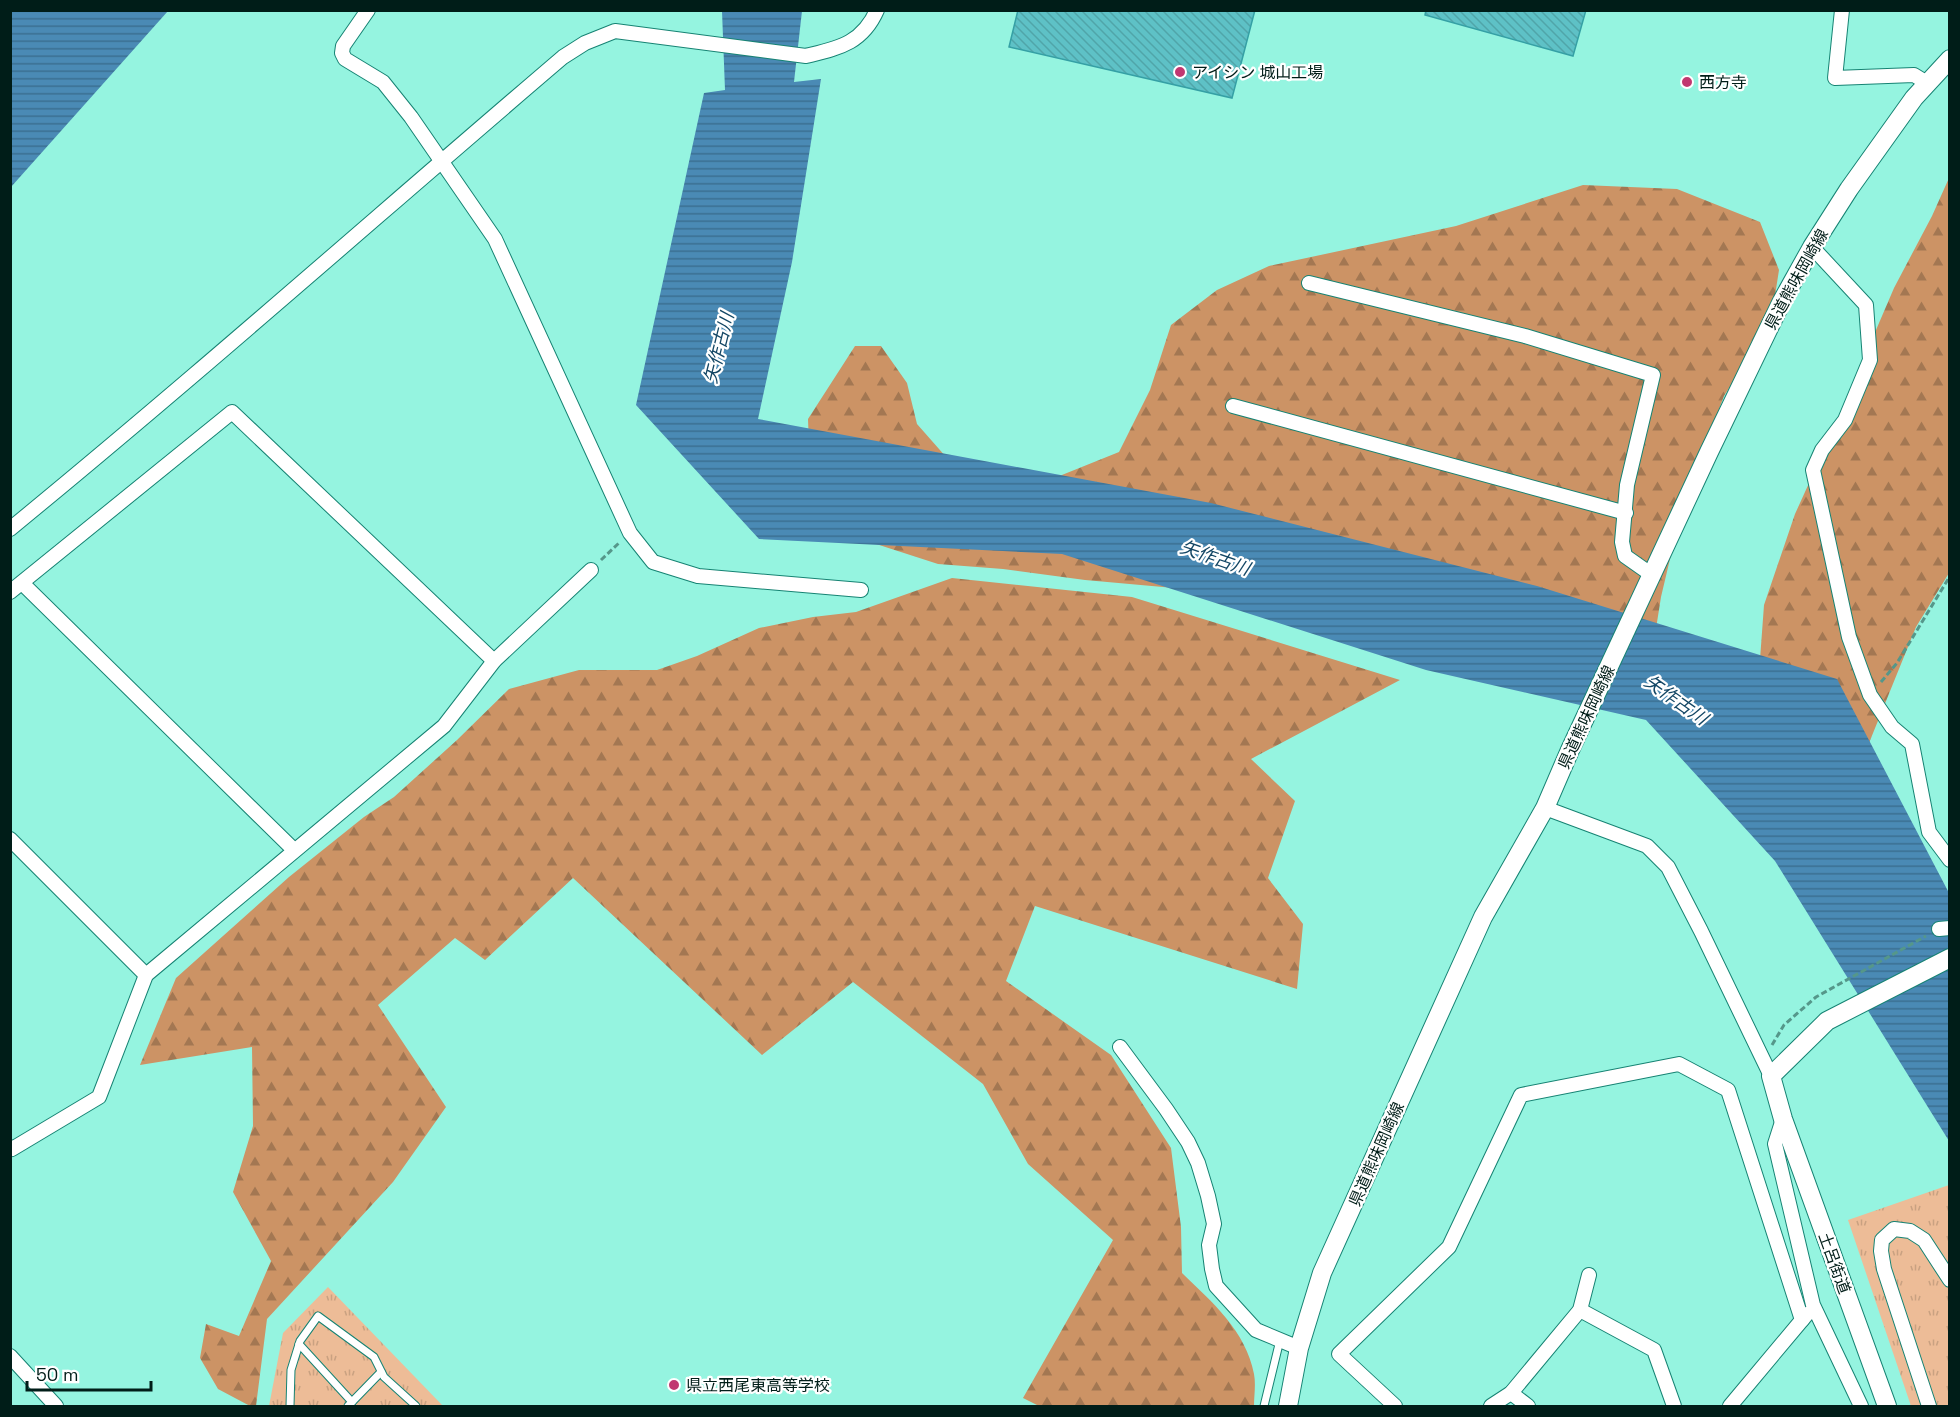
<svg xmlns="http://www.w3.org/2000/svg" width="1960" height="1417" font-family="'Space Grotesk','Noto Sans JP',sans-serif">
<defs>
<pattern id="forest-firs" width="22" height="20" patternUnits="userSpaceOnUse" patternTransform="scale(1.5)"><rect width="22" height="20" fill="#cc9365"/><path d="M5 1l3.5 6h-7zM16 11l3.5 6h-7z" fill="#a37752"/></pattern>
<pattern id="park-tufts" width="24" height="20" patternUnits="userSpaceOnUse" patternTransform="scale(1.5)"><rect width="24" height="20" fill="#edbc97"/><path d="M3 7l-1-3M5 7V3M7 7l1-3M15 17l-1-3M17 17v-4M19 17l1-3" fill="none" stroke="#c9a181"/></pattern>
<pattern id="water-rules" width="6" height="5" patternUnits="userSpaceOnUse" patternTransform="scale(1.5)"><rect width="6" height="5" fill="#4a8ab5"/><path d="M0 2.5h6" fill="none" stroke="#3b7092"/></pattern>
<pattern id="building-back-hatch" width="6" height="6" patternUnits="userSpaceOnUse" patternTransform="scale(1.5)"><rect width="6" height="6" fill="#5ec1c6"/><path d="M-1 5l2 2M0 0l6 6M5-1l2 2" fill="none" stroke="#50a5a9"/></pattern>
</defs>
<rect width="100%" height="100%" fill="#95f4e0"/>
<!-- forest -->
<g fill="url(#forest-firs)">
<polygon points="1949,178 1949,573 1916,627 1869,743 1759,673 1764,605 1795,514 1834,428 1894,288 1932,216"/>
<polygon points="1583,185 1677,189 1760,222 1779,270 1771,321 1724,396 1683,504 1661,597 1652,654 1263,596 1085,580 1003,569 938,564 873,543 810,474 808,419 855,346 881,346 907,383 917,424 969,483 1042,483 1119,452 1150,390 1171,325 1217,290 1269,266 1456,226"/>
<path d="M 952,578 L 1132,597 L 1400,680 L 1251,759 L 1295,801 L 1268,878 L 1303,924 L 1297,989 L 1035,906 L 1006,981 L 1111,1055 L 1171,1148 L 1181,1227 L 1182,1273 C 1212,1302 1246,1331 1254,1374 C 1256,1384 1254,1396 1254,1406 L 1039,1406 L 1023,1398 L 1113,1240 L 1028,1164 L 983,1084 L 853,982 L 762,1055 L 573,878 L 485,960 L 455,938 L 378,1005 L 446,1107 L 393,1182 L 267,1319 L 256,1406 L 250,1406 L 218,1389 L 200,1358 L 206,1324 L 239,1336 L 271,1261 L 233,1192 L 253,1126 L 252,1047 L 140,1065 L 176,978 L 289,877 L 364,817 L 394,797 L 457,740 L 509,689 L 579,670 L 657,670 L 697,656 L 759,628 L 813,617 L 856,612 Z"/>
</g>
<!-- park -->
<g fill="url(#park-tufts)">
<polygon points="1949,1185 1949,1406 1911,1406 1848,1220"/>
<polygon points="328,1287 443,1406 269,1406 283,1333"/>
</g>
<!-- water -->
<g fill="url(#water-rules)">
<polygon points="11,10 168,11 11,187 10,11"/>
<polygon points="722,11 802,11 794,82 821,79 792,262 758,419 1211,503 1537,586 1837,679 1949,893 1949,1141 1775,861 1646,720 1426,670 1062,554 759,539 636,405 704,93 725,90"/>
</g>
<!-- building -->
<g fill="url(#building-back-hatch)" stroke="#35a0a5" stroke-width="1.5">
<polygon points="1018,10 1255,10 1232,98 1009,47"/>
<polygon points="1426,10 1586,10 1573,56 1425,15"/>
</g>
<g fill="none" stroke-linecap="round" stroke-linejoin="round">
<!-- lane casing -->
<g stroke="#168373" stroke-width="9">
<g id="lane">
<polyline points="299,1344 352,1402"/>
<polyline points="290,1406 291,1370 300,1341 318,1316 374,1357 384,1377 416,1406"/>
<polyline points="348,1406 381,1372"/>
<polyline points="1264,1406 1280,1340"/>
</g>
</g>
<!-- street casing -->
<g stroke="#168373" stroke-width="16">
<g id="street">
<polyline points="368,10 343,46 342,53 345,59 383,82 411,117 495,239 630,533 653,562 698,576 861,590"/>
<polyline points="1842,10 1835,78 1914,75 1927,83"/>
<polyline points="1812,247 1866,305 1870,360 1845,420 1822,450 1813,470 1849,637 1870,695 1892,727 1912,744 1929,832 1950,860"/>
<polyline points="1309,283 1525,336 1653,375 1627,485 1622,542 1625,556 1652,575"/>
<polyline points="1233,406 1626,513"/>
<path d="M 10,529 C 198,375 379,214 563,57 L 585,43 L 615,31 L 806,56 C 838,48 862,44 877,10"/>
<polyline points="22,583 294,850"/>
<polyline points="10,592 232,412 494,661"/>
<polyline points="1545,808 1647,846 1668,867 1701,931 1771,1076"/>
<polyline points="10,839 146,975"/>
<polyline points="1939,929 1950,928"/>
<polyline points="1120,1047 1166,1109 1188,1142 1198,1163 1208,1196 1214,1224 1209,1245 1212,1269 1216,1286 1256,1330 1299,1348"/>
<polyline points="1783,1119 1775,1144 1813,1305 1861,1406"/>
<polyline points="10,1147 12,1149 99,1097 146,975 444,726 494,661 591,570"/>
<polyline points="1580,1310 1654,1350 1674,1406"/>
<polyline points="10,1356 56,1406"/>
<polyline points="1511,1393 1528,1406"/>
<polyline points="1395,1406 1339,1354 1449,1247 1521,1095 1679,1064 1728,1090 1802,1320"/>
<polyline points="1491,1406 1511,1393 1580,1310 1589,1275"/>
<polyline points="1730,1406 1807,1314"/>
<polyline points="1929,1406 1884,1269 1881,1251 1882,1240 1894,1229 1910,1231 1924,1240 1950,1280"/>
</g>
</g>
<!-- secondary casing -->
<g stroke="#168373" stroke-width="20">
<g id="secondary">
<polyline points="1288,1406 1299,1348 1322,1273 1483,917 1545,808 1570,750 1709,452 1782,301 1812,247 1849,189 1914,98 1950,59"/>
<polyline points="1887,1406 1783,1119 1771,1076 1827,1021 1950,958"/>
</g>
</g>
<!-- path -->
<g stroke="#55978a" stroke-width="3" stroke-dasharray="6 3" stroke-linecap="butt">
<polyline points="601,560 620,542"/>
<polyline points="1881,682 1897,663 1950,576"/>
<polyline points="1772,1045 1784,1025 1816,997 1926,936"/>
</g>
<!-- lane -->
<use href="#lane" stroke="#fff" stroke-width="7"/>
<!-- street -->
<use href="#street" stroke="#fff" stroke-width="14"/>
<!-- secondary -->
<use href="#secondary" stroke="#fff" stroke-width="18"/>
</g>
<!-- markers -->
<g fill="#c13770" stroke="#fff" stroke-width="2">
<circle cx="1180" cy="72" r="6"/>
<circle cx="1687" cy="82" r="6"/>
<circle cx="674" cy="1385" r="6"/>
</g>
<g text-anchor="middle" stroke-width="4.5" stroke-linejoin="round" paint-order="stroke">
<!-- poi labels -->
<g font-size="16" fill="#001d18" stroke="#fff" text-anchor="start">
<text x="1192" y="78">アイシン 城山工場</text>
<text x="1699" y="88">西方寺</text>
<text x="686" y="1391">県立西尾東高等学校</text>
</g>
<!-- street labels -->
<g font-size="16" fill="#001d18" stroke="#fff">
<text transform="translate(1796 279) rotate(-61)" y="6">県道熊味岡崎線</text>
<text transform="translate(1586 717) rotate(-65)" y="6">県道熊味岡崎線</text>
<text transform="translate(1376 1154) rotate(-66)" y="6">県道熊味岡崎線</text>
<text transform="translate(1835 1263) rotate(70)" y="6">土呂街道</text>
</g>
<!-- water labels -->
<g font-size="18" font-style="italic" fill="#144765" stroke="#fff">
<text transform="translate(719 348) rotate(-76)" y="6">矢作古川</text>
<text transform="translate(1215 558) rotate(19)" y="6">矢作古川</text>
<text transform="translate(1676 700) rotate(35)" y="6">矢作古川</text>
</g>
</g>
<!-- border -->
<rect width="1960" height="1417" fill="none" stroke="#001d18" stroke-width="24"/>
<!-- scale -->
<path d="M27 1381v9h124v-9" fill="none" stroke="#001d18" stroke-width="3"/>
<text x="36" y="1381" font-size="18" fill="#001d18" stroke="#ffffff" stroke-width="4.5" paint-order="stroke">50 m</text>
</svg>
